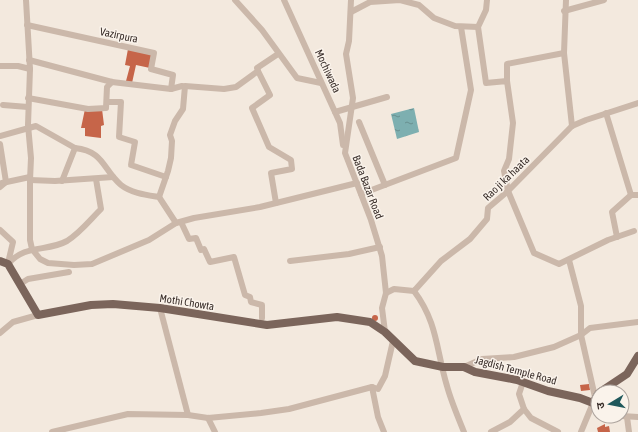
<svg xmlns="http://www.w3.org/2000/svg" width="638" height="432" font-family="'Asap Condensed','Noto Sans Devanagari',sans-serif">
<defs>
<pattern id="water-ripples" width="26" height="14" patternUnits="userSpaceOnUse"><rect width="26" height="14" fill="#7dafb0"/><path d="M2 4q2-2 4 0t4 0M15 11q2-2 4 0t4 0" fill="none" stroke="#678f8f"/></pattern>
</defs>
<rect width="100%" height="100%" fill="#f3e9de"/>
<!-- water -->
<polygon fill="url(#water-ripples)" points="414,108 419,132 397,139 391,114"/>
<!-- building -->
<g fill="#c66549">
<polygon points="128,49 152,54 150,68 136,65 132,83 126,81 130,66 125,65"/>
<polygon points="85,109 102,109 104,125 101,126 101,138 85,136 85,128 81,128"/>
<circle cx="375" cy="318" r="3"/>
<polygon points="589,384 590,390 581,391 580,385"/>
<polygon points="605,424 605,427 609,426 610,432 598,432 597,428"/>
</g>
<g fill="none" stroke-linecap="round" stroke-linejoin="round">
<!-- minor -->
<g stroke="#cbb8aa" stroke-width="6">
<polyline points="26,0 30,69 28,125 31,158 30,180 30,240 32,249 40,259 48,263 74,265 92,264 149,240 176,223 194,218 260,207 357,183"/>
<polyline points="235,0 262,30 297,78 321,83"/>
<polyline points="284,0 340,123 343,145"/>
<polyline points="351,0 349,41 346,54 353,98 345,153 371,220 382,256 386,293 382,308 385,332"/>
<polyline points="487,0 486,10 478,27 486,83 507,81 513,123 509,159 504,171 508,191 534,253 559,264 608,240 634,231"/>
<polyline points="564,11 604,0"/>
<polyline points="351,12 370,2 400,0 419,5 434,18 455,26 478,27"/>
<polyline points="27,25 154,53 151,69 173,75 171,89"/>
<polyline points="564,53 572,126"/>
<polyline points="29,60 112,82 171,89 182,86"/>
<polyline points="0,66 18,66 30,69"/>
<polyline points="258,71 270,95 252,108 269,147 291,160 292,169 271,173 276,203"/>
<polyline points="507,81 507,64 564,53 566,0"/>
<polyline points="28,98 88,109 106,108 107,87 112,82"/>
<polyline points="107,102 121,102 119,137 135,142 131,165 166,177"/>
<polyline points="3,105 28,107"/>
<polyline points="335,112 387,97"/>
<polyline points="606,113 631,195 638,195"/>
<polyline points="359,122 385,185"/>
<polyline points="0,136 36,126 75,148"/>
<polyline points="0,144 6,182 0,187"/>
<polyline points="30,180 55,181 113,177"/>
<path d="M 62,181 L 75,148 C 104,151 103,170 121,185 C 131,193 147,195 159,197 L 176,223"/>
<polyline points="2,183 30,177"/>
<polyline points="361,194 456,158 471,90 461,27"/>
<polyline points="159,197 168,171 171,158 172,141 170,135 175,121 183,109 185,86 224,89 236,87 258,71 257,68 278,54"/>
<polyline points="181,222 189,239 196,238 201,250 204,249 210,262 234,257 245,295 250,297 251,302 262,305 262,318"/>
<polyline points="0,230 13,242 8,263"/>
<polyline points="617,237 612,212 631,195"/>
<polyline points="569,260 581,306 581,335 595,397"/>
<polyline points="290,261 349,254 380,247"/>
<path d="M 8,264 C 25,244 47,252 67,241 C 80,233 90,220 101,209 L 96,179"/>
<polyline points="20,284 28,279 69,272"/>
<path d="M 414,291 C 438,323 436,350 447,386 C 451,401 458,417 464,432"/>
<polyline points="386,293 394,289 414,291 441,261 470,239 487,219 488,208 508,191 572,126 586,120 638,103"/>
<polyline points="160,308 188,415"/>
<polyline points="0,333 13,322 38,315"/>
<polyline points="464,367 482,359 514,357 554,347 581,335 590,328 638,322"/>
<polyline points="372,387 378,417 384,432"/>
<polyline points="524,409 531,418 558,432"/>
<polyline points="622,416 638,417"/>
<polyline points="627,417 629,432"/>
<polyline points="208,418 215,432"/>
<polyline points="52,432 128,414 188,415 208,418 261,413 289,409 372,387 378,389 385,376 393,341"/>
<polyline points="491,432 510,422 524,409 519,394 523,382"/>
<polyline points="581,432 593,403 598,405"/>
</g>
<!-- major -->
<g stroke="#7b655b" stroke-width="8">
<polyline points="0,261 8,264 38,315 91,305 113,304 160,308 267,325 337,317 370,322 385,332 415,361 443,367 464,367 475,372 517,380 548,391 580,398 593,403 598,394"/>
<polyline points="600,392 627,374 638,356"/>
</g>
</g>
<g text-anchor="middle" stroke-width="3" stroke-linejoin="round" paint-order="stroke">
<!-- street labels -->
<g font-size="11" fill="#392e2a" stroke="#faf3eb">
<text transform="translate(119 35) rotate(12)" y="4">Vazirpura</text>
<text transform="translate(328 71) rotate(65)" y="4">Mochiwada</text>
<text transform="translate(506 178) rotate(-44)" y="4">Rao ji ka haata</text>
<text transform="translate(368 187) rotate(69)" y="4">Bada Bazar Road</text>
<text transform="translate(187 302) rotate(9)" y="4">Mothi Chowta</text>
<text transform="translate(516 370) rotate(15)" y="4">Jagdish Temple Road</text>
</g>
</g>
<!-- north arrow -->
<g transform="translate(610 404) rotate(260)"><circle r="19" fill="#faf3eb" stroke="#ada49e"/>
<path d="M0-3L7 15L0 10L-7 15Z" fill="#1f585b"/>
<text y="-6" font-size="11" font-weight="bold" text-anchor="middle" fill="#392e2a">उ</text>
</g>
</svg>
